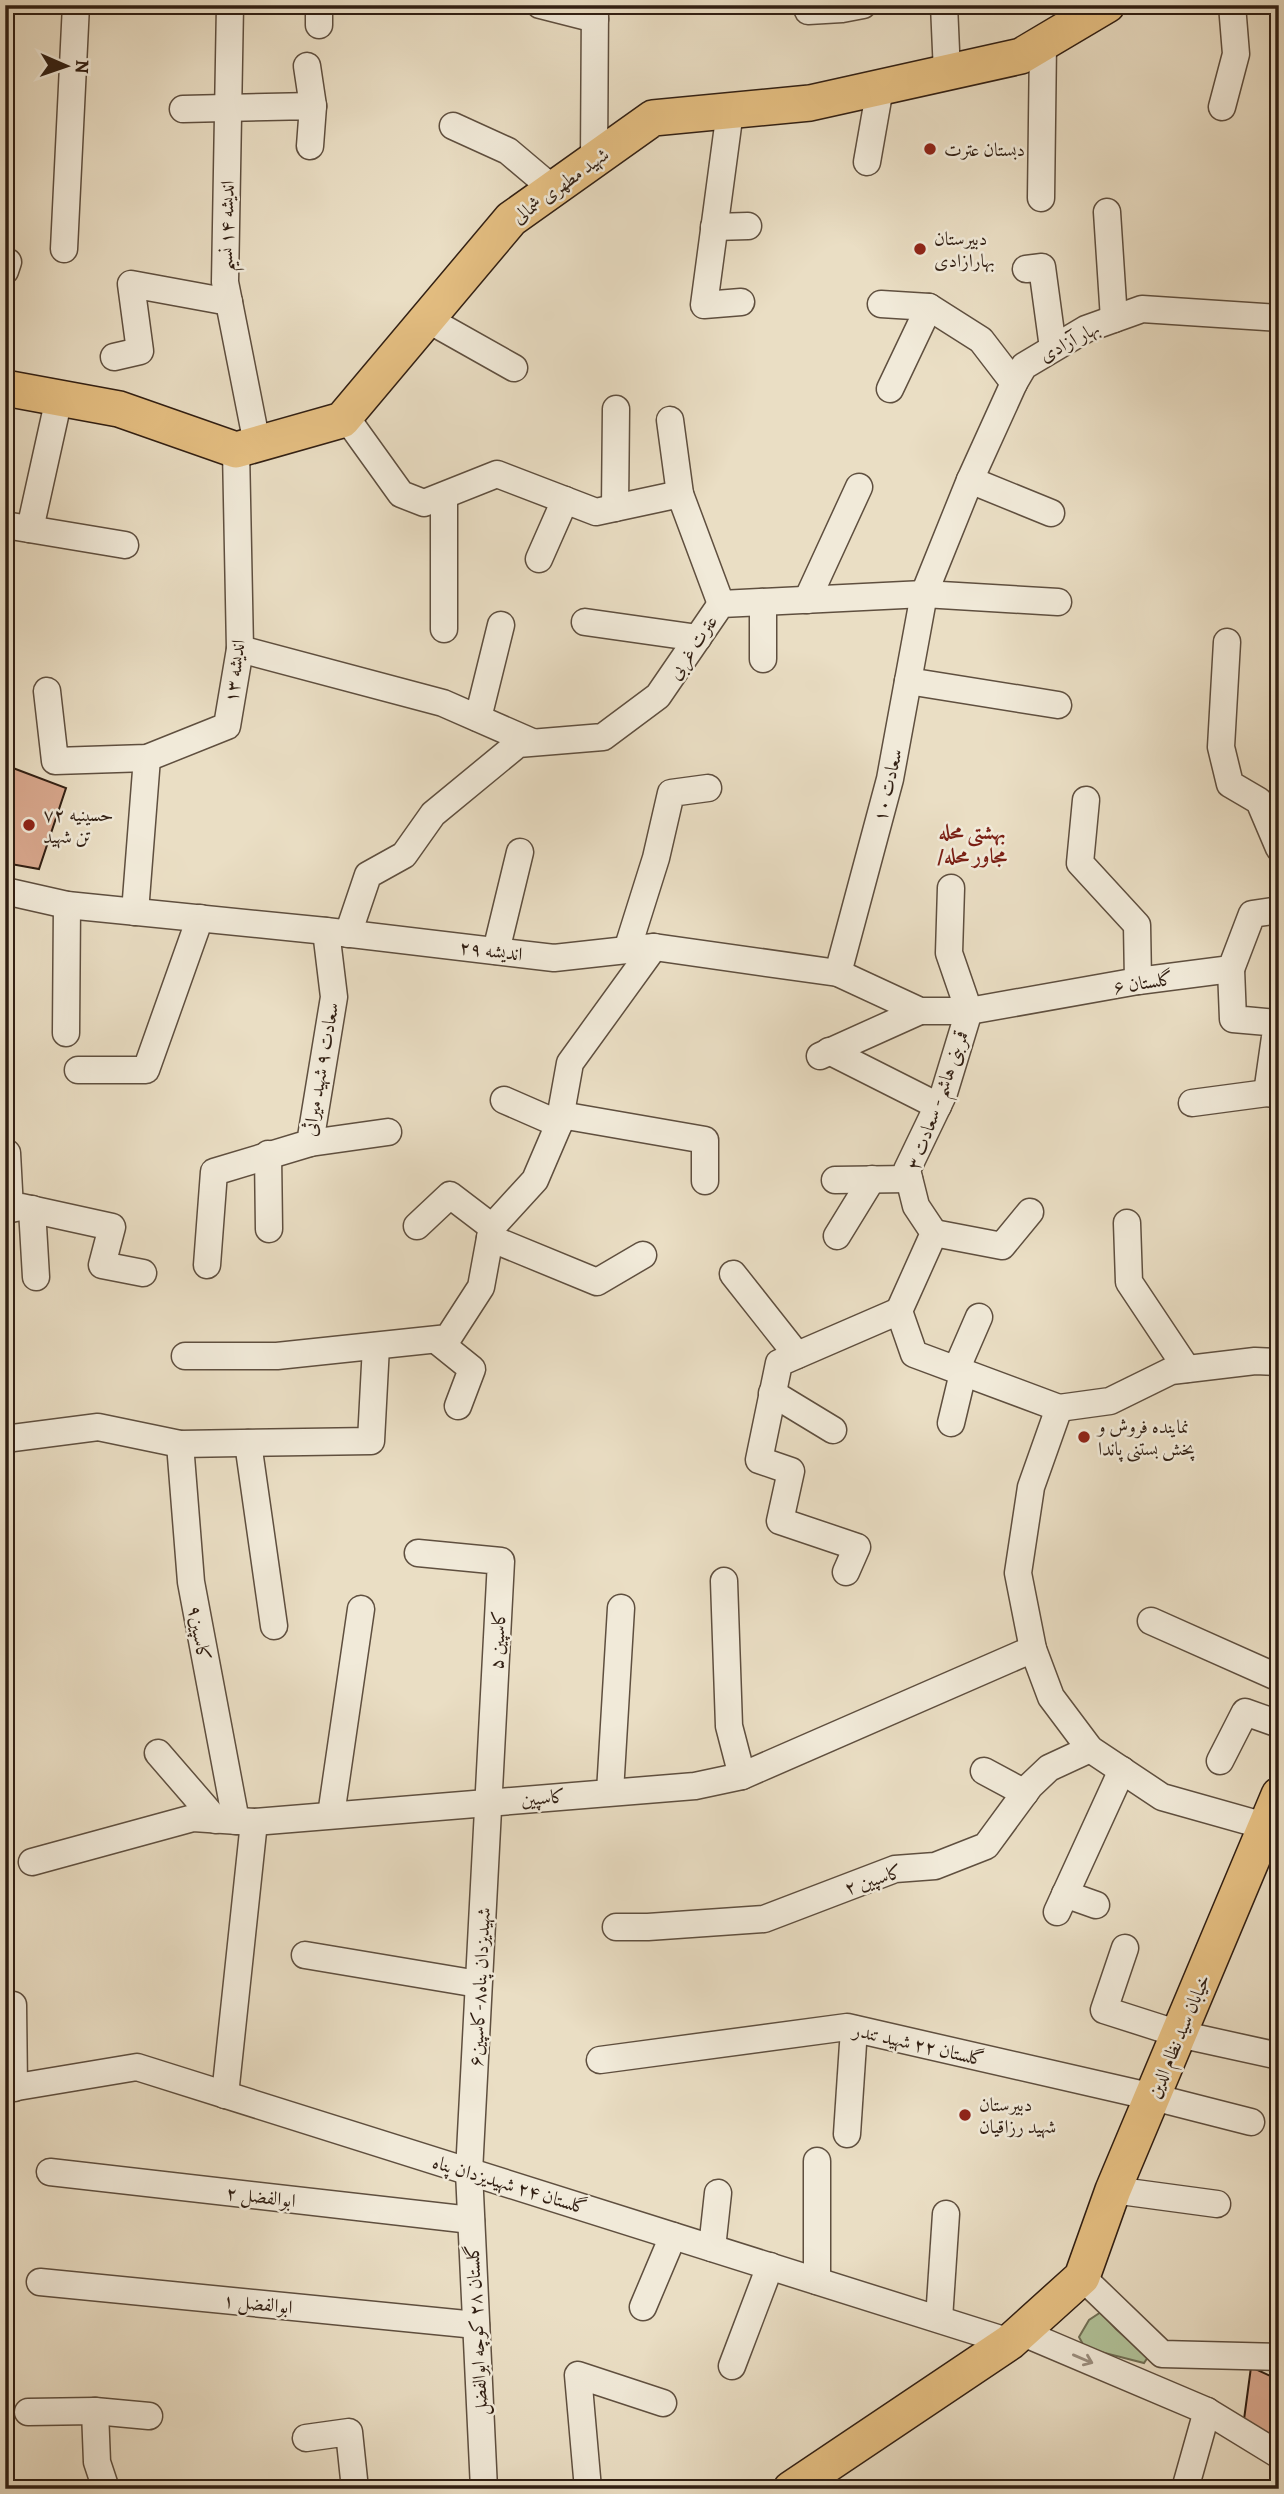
<svg xmlns="http://www.w3.org/2000/svg" width="1284" height="2494" font-family="Alegreya,Amiri,serif">
<rect width="100%" height="100%" fill="#eadec4"/>
<filter id="stains"><feTurbulence type="fractalNoise" baseFrequency=".00286" numOctaves="4"/><feColorMatrix values="0 0 0 0 .2 0 0 0 0 .09 0 0 0 0 .02 0 0 0 .5 -.17"/></filter>
<radialGradient id="worn" r=".72"><stop offset=".6" stop-color="#630" stop-opacity="0"/><stop offset="1" stop-color="#630" stop-opacity=".3"/></radialGradient>
<!-- grass -->
<polygon fill="#b1c299" stroke="#717056" stroke-width="2" points="1101,2312 1116,2329 1148,2357 1144,2363 1085,2348 1079,2337 1089,2320"/>
<!-- building -->
<g fill="#d9a88e" stroke="#311f13" stroke-width="2">
<polygon points="5,765 66,788 39,869 5,863"/>
<polygon points="1251,2367 1279,2380 1279,2446 1243,2427"/>
</g>
<g fill="none" stroke-linecap="round" stroke-linejoin="round">
<!-- minor casing -->
<g stroke="#5f4f3f" stroke-width="29">
<g id="minor">
<polyline points="230,5 225,282 257,444"/>
<polyline points="540,5 595,19"/>
<polyline points="806,5 808,11 842,9 863,5"/>
<polyline points="944,5 947,73"/>
<polyline points="1065,5 1097,11"/>
<polyline points="319,25 319,5"/>
<polyline points="307,66 313,106"/>
<polyline points="1222,107 1236,54 1232,5"/>
<polyline points="183,109 313,106 310,146"/>
<polyline points="730,111 704,305 741,302"/>
<polyline points="453,126 508,151 553,189"/>
<polyline points="594,160 595,5"/>
<polyline points="867,162 880,88"/>
<polyline points="1041,198 1043,43"/>
<polyline points="1107,212 1114,319"/>
<polyline points="714,227 748,226"/>
<polyline points="64,249 76,5"/>
<polyline points="1026,269 1042,267 1053,348"/>
<polyline points="5,271 8,262"/>
<polyline points="881,304 929,307 981,340 1014,383"/>
<polyline points="427,319 514,368"/>
<polyline points="114,357 140,351 131,284 229,302"/>
<polyline points="890,389 929,307"/>
<polyline points="345,416 401,494 424,503 497,474 596,512 680,494 721,604"/>
<polyline points="670,420 680,494"/>
<polyline points="970,480 1051,513"/>
<polyline points="444,496 444,629"/>
<polyline points="615,508 616,409"/>
<polyline points="5,525 125,545"/>
<polyline points="30,529 59,398"/>
<polyline points="539,559 565,500"/>
<polyline points="807,600 859,487"/>
<polyline points="585,622 698,638"/>
<polyline points="1227,642 1221,747 1230,784 1259,801 1279,848"/>
<polyline points="240,649 443,703 532,742"/>
<polyline points="763,659 763,602"/>
<polyline points="908,681 1058,705"/>
<polyline points="47,691 55,761 147,758 227,726 240,649 236,450"/>
<polyline points="478,718 501,625"/>
<polyline points="1086,800 1080,863 1137,925 1138,981"/>
<polyline points="951,888 949,953 969,1011"/>
<polyline points="5,891 67,905 326,931 554,958 654,947 838,973 920,1011 969,1011 1138,981 1231,969 1252,914 1279,910"/>
<polyline points="135,912 147,758"/>
<polyline points="348,934 368,875 404,855 433,814 518,744 603,737 658,696 721,604 924,594 1058,602"/>
<polyline points="627,950 656,858 671,793 708,788"/>
<polyline points="496,951 520,852"/>
<polyline points="1231,969 1233,1019 1277,1023 1267,1093 1279,1095"/>
<polyline points="838,973 890,779 924,594 970,480 1014,383 1024,366 1086,329 1142,309 1279,318"/>
<polyline points="969,1011 944,1093 907,1170 916,1206 934,1233 899,1311 914,1354 1059,1408 1110,1401 1171,1371 1255,1361 1279,1362"/>
<polyline points="66,1033 67,905"/>
<polyline points="829,1051 938,1106"/>
<polyline points="820,1056 920,1011"/>
<polyline points="78,1070 146,1070 200,918"/>
<polyline points="504,1100 559,1124"/>
<polyline points="1192,1103 1267,1093"/>
<polyline points="561,1115 705,1140 705,1181"/>
<polyline points="310,1143 388,1132"/>
<polyline points="7,1153 10,1209"/>
<polyline points="268,1154 269,1229"/>
<polyline points="835,1180 909,1179"/>
<polyline points="32,1209 36,1277"/>
<polyline points="5,1210 21,1207 112,1227 102,1265 143,1273"/>
<polyline points="1127,1223 1129,1282 1187,1369"/>
<polyline points="417,1226 450,1195 492,1227"/>
<polyline points="934,1233 1002,1246 1030,1212"/>
<polyline points="837,1236 872,1179"/>
<polyline points="490,1238 597,1282 643,1255"/>
<polyline points="207,1265 214,1172 310,1143 334,997 326,931"/>
<polyline points="733,1274 797,1355"/>
<polyline points="436,1340 472,1369 458,1406"/>
<polyline points="185,1356 277,1356 448,1338 481,1287 492,1227 535,1180 559,1124 570,1063 654,947"/>
<polyline points="956,1370 979,1317"/>
<polyline points="772,1393 833,1430"/>
<polyline points="1059,1408 1031,1487 1018,1573 1033,1649 1051,1697 1090,1749 1162,1797 1279,1830"/>
<polyline points="951,1423 963,1373"/>
<polyline points="5,1439 98,1427 180,1444 371,1441 376,1346"/>
<polyline points="248,1443 274,1626"/>
<polyline points="180,1444 191,1582 236,1821"/>
<polyline points="418,1553 501,1561 469,2172 484,2489"/>
<polyline points="846,1572 857,1547 780,1521 791,1471 759,1460 779,1363 899,1311"/>
<polyline points="724,1581 729,1726 742,1776"/>
<polyline points="1151,1621 1279,1678"/>
<polyline points="158,1753 216,1820"/>
<polyline points="1220,1761 1245,1712 1279,1724"/>
<polyline points="984,1771 1025,1793"/>
<polyline points="610,1792 621,1608"/>
<polyline points="331,1815 361,1609"/>
<polyline points="32,1862 193,1818 254,1822 695,1786 742,1776 1033,1649"/>
<polyline points="1065,1894 1096,1905"/>
<polyline points="1057,1912 1122,1770"/>
<polyline points="616,1927 648,1927 764,1919 895,1869 935,1866 986,1846 1030,1786 1049,1768 1090,1749"/>
<polyline points="1125,1948 1104,2010 1179,2034 1279,2056"/>
<polyline points="305,1955 478,1984"/>
<polyline points="13,2005 14,2088"/>
<polyline points="600,2060 847,2027 1153,2097 1251,2122"/>
<polyline points="5,2089 137,2067 1010,2342"/>
<polyline points="225,2095 254,1822"/>
<polyline points="847,2134 854,2029"/>
<polyline points="817,2161 817,2281"/>
<polyline points="50,2172 471,2220"/>
<polyline points="1113,2190 1217,2204"/>
<polyline points="712,2248 718,2193"/>
<polyline points="1082,2277 1162,2354 1279,2357"/>
<polyline points="40,2282 476,2325"/>
<polyline points="643,2307 673,2236"/>
<polyline points="939,2319 946,2214"/>
<polyline points="1021,2332 1207,2411 1279,2455"/>
<polyline points="732,2366 770,2266"/>
<polyline points="95,2411 149,2416"/>
<polyline points="28,2412 95,2411 97,2462 106,2489"/>
<polyline points="306,2438 349,2432 355,2489"/>
<polyline points="588,2489 578,2375 663,2403"/>
<polyline points="1185,2489 1207,2411"/>
</g>
</g>
<!-- major casing -->
<g stroke="#311f13" stroke-width="38">
<g id="major">
<polyline points="5,388 119,409 236,450 342,420 511,219 653,118 810,103 1021,56 1107,5"/>
<polyline points="791,2489 1010,2342 1082,2277 1113,2190 1279,1795"/>
</g>
</g>
<!-- minor -->
<use href="#minor" stroke="#f1ead9" stroke-width="26"/>
<!-- major -->
<use href="#major" stroke="#e5bf82" stroke-width="35"/>
</g>
<!-- one-way arrows -->
<defs><path id="oneway-shaft" d="M-6 0H5M1.5-3L5.5 0L1.5 3" fill="none" stroke-width="1.6" stroke-linecap="round" stroke-linejoin="round" transform="scale(1.75)"/></defs>
<use stroke="#9b8f80" href="#oneway-shaft" transform="translate(1083 2359) rotate(23)"/>
<!-- markers -->
<g fill="#8f2418" stroke="#f1ead9" stroke-width="2.5">
<circle cx="930" cy="149" r="7"/>
<circle cx="920" cy="249" r="7"/>
<circle cx="29" cy="825" r="7"/>
<circle cx="1084" cy="1437" r="7"/>
<circle cx="965" cy="2115" r="7"/>
</g>
<g text-anchor="middle" stroke-width="5" stroke-linejoin="round" paint-order="stroke">
<!-- poi labels -->
<g font-size="19" fill="#311f13" stroke="#f1ead9" text-anchor="start">
<text x="944" y="156">دبستان عترت</text>
<text x="934" y="245">دبیرستان<tspan x="934" dy="22">بهارازادی</tspan></text>
<text x="43" y="821">حسینیه ۷۲<tspan x="43" dy="22">تن شهید</tspan></text>
<text x="1098" y="1433">نماینده فروش و<tspan x="1098" dy="22">پخش بستنی پاندا</tspan></text>
<text x="979" y="2111">دبیرستان<tspan x="979" dy="22">شهید رزاقیان</tspan></text>
</g>
<!-- street labels -->
<g font-size="19" fill="#311f13" stroke="#f1ead9">
<text transform="translate(560 185) rotate(-36)" y="7">شهید مطهری شمالی</text>
<text transform="translate(226 226) rotate(-89)" y="7">اندیشه ۱۴ نسیم</text>
<text transform="translate(1069 341) rotate(-28)" y="7">بهار آزادی</text>
<text transform="translate(692 647) rotate(-56)" y="7">عترت غربی</text>
<text transform="translate(234 671) rotate(-83)" y="7">اندیشه ۱۳</text>
<text transform="translate(887 785) rotate(-77)" y="7">سعادت ۱۰</text>
<text transform="translate(491 950) rotate(7)" y="7">اندیشه ۲۹</text>
<text transform="translate(1143 982) rotate(-9)" y="7">گلستان ۶</text>
<text transform="translate(320 1069) rotate(-80)" y="7">سعادت ۹ شهید میراثی</text>
<text transform="translate(937 1100) rotate(-70)" y="7">قمربنی هاشم - سعادت ۳</text>
<text transform="translate(200 1633) rotate(80)" y="7">کاسپین۹</text>
<text transform="translate(497 1640) rotate(-87)" y="7">کاسپین ۵</text>
<text transform="translate(543 1797) rotate(-5)" y="7">کاسپین</text>
<text transform="translate(873 1879) rotate(-18)" y="7">کاسپین ۲</text>
<text transform="translate(479 1987) rotate(-87)" y="7">شهیدیزدان پناه۸-کاسپین۶</text>
<text transform="translate(1178 2036) rotate(-67)" y="7">خیابان سید نظام الدین</text>
<text transform="translate(919 2044) rotate(13)" y="7">گلستان ۲۲ شهید تندر</text>
<text transform="translate(510 2184) rotate(17)" y="7">گلستان ۲۴ شهیدیزدان پناه</text>
<text transform="translate(261 2196) rotate(7)" y="7">ابوالفضل ۲</text>
<text transform="translate(258 2303) rotate(6)" y="7">ابوالفضل ۱</text>
<text transform="translate(476 2330) rotate(-93)" y="7">گلستان ۲۸ کوچه ابوالفضل</text>
</g>
<!-- neighbourhood labels -->
<g font-size="21" font-weight="bold" fill="#7a1f14" stroke="#f1ead9">
<text x="972" y="839">بهشتی محله<tspan x="972" dy="24">/مجاور محله</tspan></text>
</g>
</g>
<!-- margin -->
<rect width="1284" height="2494" fill="none" stroke="#eadec4" stroke-width="28"/>
<rect x="7" y="7" width="1270" height="2480" fill="none" stroke="#311f13" stroke-width="3.5"/>
<rect x="14" y="14" width="1256" height="2466" fill="none" stroke="#311f13" stroke-width="2"/>
<!-- north arrow -->
<g transform="translate(66 66) rotate(92)" stroke="#f1ead9" stroke-width="5" paint-order="stroke">
<path d="M0-5L12 26L0 18L-12 26Z" fill="#311f13"/>
<text y="-10" font-size="19" font-weight="bold" text-anchor="middle" fill="#311f13">N</text>
</g>
<rect width="100%" height="100%" filter="url(#stains)"/>
<rect width="100%" height="100%" fill="url(#worn)"/>
</svg>
